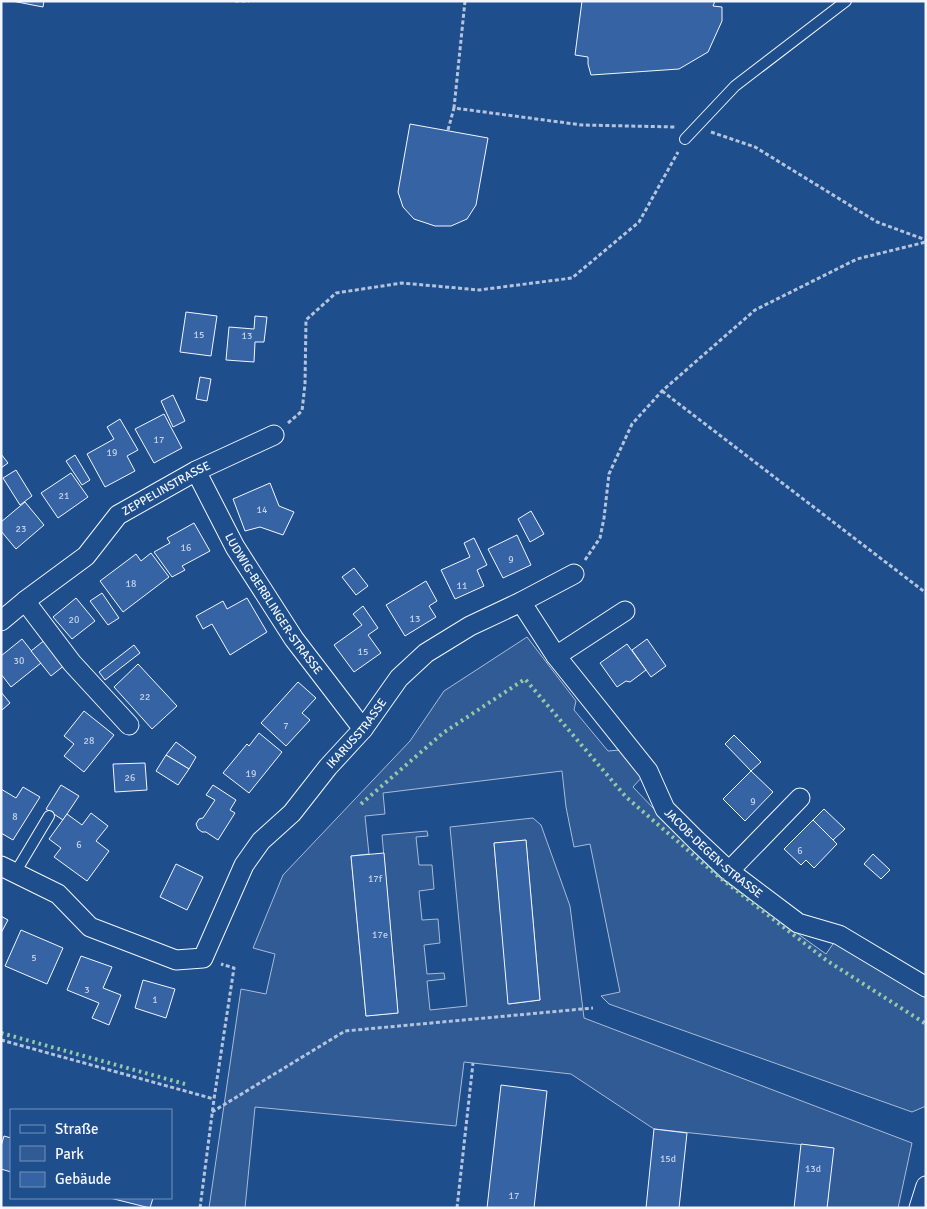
<svg xmlns="http://www.w3.org/2000/svg" width="927" height="1209" font-family="Signika,sans-serif">
<rect width="100%" height="100%" fill="#1f4e8c"/>
<!-- green -->
<path fill="#305b95" stroke="#a8bbd7" fill-rule="evenodd" d="M 527,637 L 576,701 L 574,710 L 608,751 L 620,750 L 642,777 L 633,787 L 719,877 L 826,954 L 835,941 L 926,998 L 926,1106 L 912,1112 L 609,1004 L 601,996 L 620,992 L 590,844 L 574,847 L 566,807 L 562,771 L 383,793 L 385,814 L 365,816 L 369,854 L 351,856 L 366,1016 L 398,1013 L 382,835 L 427,831 L 428,836 L 416,837 L 419,865 L 432,865 L 434,889 L 419,891 L 422,920 L 438,919 L 440,943 L 424,945 L 427,974 L 444,973 L 445,979 L 427,981 L 430,1010 L 467,1006 L 450,827 L 533,818 L 541,825 L 570,906 L 584,1018 L 912,1143 L 898,1208 L 827,1208 L 833,1148 L 654,1129 L 571,1074 L 464,1062 L 456,1126 L 255,1107 L 245,1208 L 209,1208 L 241,989 L 266,994 L 275,954 L 253,948 L 283,875 L 410,741 L 444,691 ZM 526,840 L 540,1000 L 509,1004 L 494,843 Z"/>
<!-- building -->
<g fill="#3563a3" stroke="#f2f6ff">
<polygon points="12,1 44,1 43,7"/>
<polygon points="582,1 715,1 713,6 722,7 722,21 708,52 679,69 591,75 588,64 588,57 575,55"/>
<polygon points="410,124 488,138 476,205 467,219 451,226 435,226 414,219 403,207 398,192"/>
<polygon points="186,312 217,316 211,356 180,352"/>
<polygon points="255,316 267,317 264,342 255,342 254,362 226,360 229,327 254,329"/>
<polygon points="200,377 211,379 207,401 196,399"/>
<polygon points="173,395 185,421 173,427 161,401"/>
<polygon points="164,414 182,448 154,463 135,429"/>
<polygon points="120,419 138,450 127,456 135,471 105,487 87,454 114,439 107,427"/>
<polygon points="1,454 8,463 1,468"/>
<polygon points="75,455 90,480 82,485 66,461"/>
<polygon points="16,470 32,496 20,505 3,478"/>
<polygon points="71,473 88,497 58,518 41,493"/>
<polygon points="270,483 279,506 294,512 283,535 260,527 245,531 233,499"/>
<polygon points="25,502 44,525 16,549 1,531 1,522"/>
<polygon points="531,511 544,534 530,542 518,519"/>
<polygon points="194,523 210,551 182,566 185,570 172,577 154,552 170,543 167,538"/>
<polygon points="517,535 531,565 503,578 488,549"/>
<polygon points="474,538 487,565 477,570 484,586 455,599 441,570 470,557 464,543"/>
<polygon points="151,553 169,577 123,612 100,581 136,554 141,561"/>
<polygon points="354,568 368,586 356,595 342,577"/>
<polygon points="426,581 437,601 429,606 436,617 405,636 386,605"/>
<polygon points="102,593 119,618 108,625 90,601"/>
<polygon points="76,598 95,621 72,639 53,617"/>
<polygon points="247,598 267,632 230,655 212,624 203,629 196,616 223,601 227,609"/>
<polygon points="363,606 378,628 368,635 381,653 354,672 334,645 362,625 353,614"/>
<polygon points="22,639 41,663 11,687 1,674 1,656"/>
<polygon points="46,639 66,664 51,676 31,651"/>
<polygon points="647,639 666,666 651,677 632,650"/>
<polygon points="627,644 646,670 630,682 626,681 617,687 600,663"/>
<polygon points="134,645 140,653 105,680 99,672"/>
<polygon points="138,664 177,706 152,729 114,687"/>
<polygon points="298,682 316,698 302,713 310,720 286,746 261,723"/>
<polygon points="1,692 10,703 2,710 1,709"/>
<polygon points="84,711 114,735 84,772 64,756 74,744 64,736"/>
<polygon points="259,733 282,752 249,793 223,773 247,744 249,746"/>
<polygon points="734,735 761,762 751,771 725,744"/>
<polygon points="176,742 196,757 189,769 166,755"/>
<polygon points="166,755 189,769 178,785 156,771"/>
<polygon points="145,763 147,790 115,792 113,764"/>
<polygon points="751,771 773,792 745,821 723,799"/>
<polygon points="61,785 79,796 63,820 46,809"/>
<polygon points="213,785 236,800 230,810 235,813 218,840 206,832 202,832 198,829 196,824 199,819 203,818 215,800 206,795"/>
<polygon points="23,787 40,797 13,840 1,833 1,789 16,798"/>
<polygon points="824,809 845,829 833,840 813,820"/>
<polygon points="91,813 108,826 96,841 109,851 87,881 54,857 61,848 49,839 67,814 82,825"/>
<polygon points="813,820 837,844 814,868 806,860 801,865 784,849"/>
<polygon points="526,840 540,1000 508,1004 494,843"/>
<polygon points="384,853 398,1013 366,1016 351,856"/>
<polygon points="873,854 890,870 881,879 864,864"/>
<polygon points="176,864 203,877 187,910 160,897"/>
<polygon points="1,916 8,920 1,933"/>
<polygon points="21,930 63,948 47,984 5,966"/>
<polygon points="81,956 112,967 103,988 121,995 109,1025 92,1018 99,1003 67,990"/>
<polygon points="143,980 175,989 166,1018 135,1008"/>
<polygon points="501,1085 547,1091 534,1208 487,1208"/>
<polygon points="654,1129 687,1133 679,1208 646,1208"/>
<polygon points="4,1136 11,1138 11,1172 1,1169 1,1146"/>
<polygon points="801,1144 834,1148 827,1208 794,1208"/>
<polygon points="110,1198 153,1198 150,1208"/>
</g>
<g fill="none" stroke-linecap="round" stroke-linejoin="round">
<!-- lane casing -->
<g stroke="#f2f6ff" stroke-width="12">
<g id="lane">
<polyline points="685,139 735,86 846,1"/>
<polyline points="15,873 49,816"/>
</g>
</g>
<!-- street casing -->
<g stroke="#f2f6ff" stroke-width="21">
<g id="street">
<path id="s1" d="M 196,471 L 235,547 L 294,639 L 363,729"/>
<polyline points="25,601 72,663 129,725"/>
<path id="s2" d="M 521,602 L 556,656 L 648,771 L 665,809 L 696,840 L 729,871 L 798,923 L 839,935 L 926,987"/>
<path id="s3" d="M 1,621 L 25,601 L 86,556 L 118,515 L 196,471 L 274,435"/>
<polyline points="556,656 625,611"/>
<path id="s4" d="M 1,866 L 58,894 L 90,927 L 176,960 L 203,958 L 244,865 L 261,841 L 292,813 L 328,767 L 363,729 L 399,678 L 426,653 L 470,626 L 521,602 L 574,574"/>
<polyline points="729,871 800,798"/>
<polyline points="919,1208 926,1186"/>
</g>
</g>
<!-- path -->
<g stroke="#b3c4dc" stroke-width="3" stroke-dasharray="4 2.5" stroke-linecap="butt">
<polyline points="235,1 249,1"/>
<polyline points="465,1 454,108 582,125 675,127"/>
<polyline points="448,130 454,108"/>
<polyline points="711,132 755,147 877,222 926,240"/>
<polyline points="662,391 926,593"/>
<polyline points="288,423 302,411 305,384 306,320 336,293 402,283 479,290 572,278 639,222 678,152"/>
<polyline points="585,560 600,538 604,518 609,474 632,424 662,391 755,310 857,259 926,242"/>
<polyline points="1,1040 214,1099"/>
<polyline points="212,1112 345,1031 593,1008"/>
<polyline points="200,1208 214,1099 234,968 221,964"/>
<polyline points="457,1208 473,1063"/>
</g>
<!-- lane -->
<use href="#lane" stroke="#1f4e8c" stroke-width="10"/>
<!-- street -->
<use href="#street" stroke="#1f4e8c" stroke-width="19"/>
<!-- hedge -->
<g stroke="#97c8a6" stroke-width="4" stroke-dasharray="2.5 4" stroke-linecap="butt">
<polyline points="361,804 443,733 525,679 626,797 719,877 826,960 926,1024"/>
<polyline points="1,1033 185,1084"/>
</g>
</g>
<g text-anchor="middle" stroke-width="4" stroke-linejoin="round" paint-order="stroke">
<!-- number labels -->
<g font-size="10" fill="#c3d1e8">
<text x="199" y="338">15</text>
<text x="247" y="339">13</text>
<text x="159" y="443">17</text>
<text x="112" y="456">19</text>
<text x="64" y="499">21</text>
<text x="262" y="513">14</text>
<text x="21" y="532">23</text>
<text x="186" y="551">16</text>
<text x="511" y="563">9</text>
<text x="131" y="587">18</text>
<text x="462" y="589">11</text>
<text x="415" y="622">13</text>
<text x="74" y="623">20</text>
<text x="363" y="655">15</text>
<text x="19" y="664">30</text>
<text x="145" y="700">22</text>
<text x="286" y="729">7</text>
<text x="89" y="744">28</text>
<text x="251" y="777">19</text>
<text x="130" y="781">26</text>
<text x="753" y="805">9</text>
<text x="15" y="820">8</text>
<text x="79" y="848">6</text>
<text x="800" y="854">6</text>
<text x="375" y="882">17f</text>
<text x="380" y="938">17e</text>
<text x="34" y="961">5</text>
<text x="87" y="993">3</text>
<text x="155" y="1003">1</text>
<text x="668" y="1162">15d</text>
<text x="813" y="1172">13d</text>
<text x="514" y="1199">17</text>
</g>
<!-- street labels -->
<g font-size="12" fill="#f2f6ff" stroke="#1f4e8c">
<text dy="4" stroke="none"><textPath href="#s3" startOffset="214">ZEPPELINSTRASSE</textPath></text>
<text dy="4" stroke="none"><textPath href="#s1" startOffset="154">LUDWIG-BERBLINGER-STRASSE</textPath></text>
<text dy="4" stroke="none"><textPath href="#s4" startOffset="504">IKARUSSTRASSE</textPath></text>
<text dy="4" stroke="none"><textPath href="#s2" startOffset="319">JACOB-DEGEN-STRASSE</textPath></text>
</g>
</g>
<!-- border -->
<rect width="927" height="1209" fill="none" stroke="#f2f6ff" stroke-width="5"/>
<!-- legend -->
<rect x="10" y="1109" width="162" height="90" fill="#1f4e8c" stroke="#7391ba"/>
<rect x="20" y="1125" width="25" height="8" fill="#1f4e8c" stroke="#7391ba"/>
<text x="55" y="1134" font-size="15" fill="#f2f6ff">Straße</text>
<rect x="20" y="1146" width="25" height="15" fill="#305b95" stroke="#7391ba"/>
<text x="55" y="1159" font-size="15" fill="#f2f6ff">Park</text>
<rect x="20" y="1172" width="25" height="15" fill="#3563a3" stroke="#7391ba"/>
<text x="55" y="1184" font-size="15" fill="#f2f6ff">Gebäude</text>
</svg>
